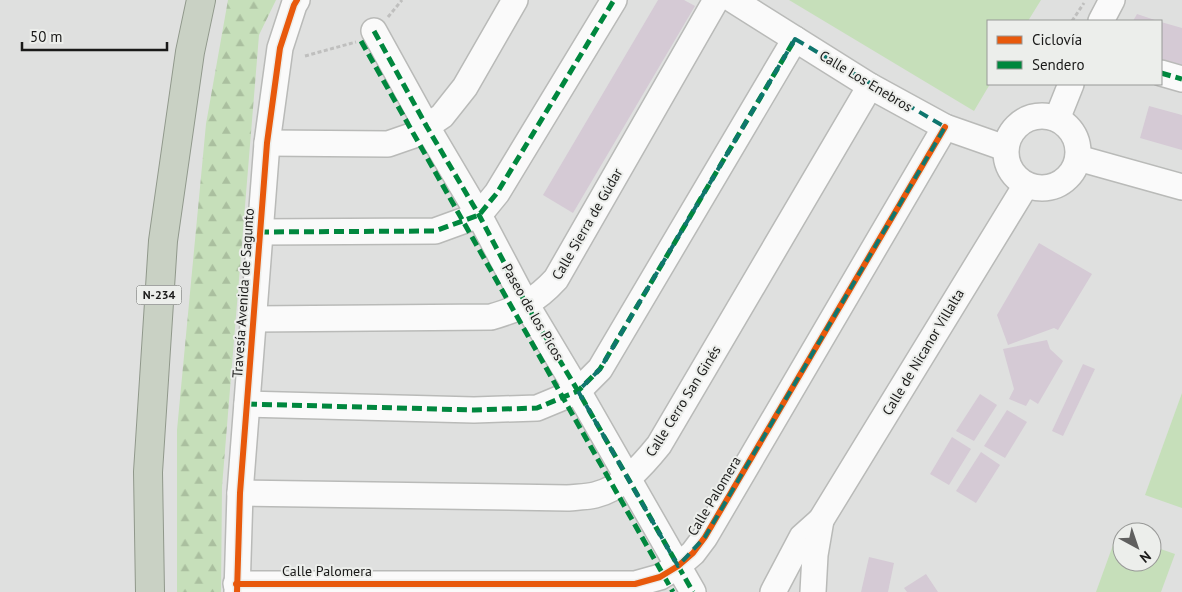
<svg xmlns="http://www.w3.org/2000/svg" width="1182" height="592" font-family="'PT Sans',sans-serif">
<defs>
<pattern id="forest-firs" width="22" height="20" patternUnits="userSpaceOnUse" patternTransform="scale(1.25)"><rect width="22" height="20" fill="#c6dfba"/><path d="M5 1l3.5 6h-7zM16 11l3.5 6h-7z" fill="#aabf9f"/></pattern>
</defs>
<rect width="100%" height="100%" fill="#dfe0df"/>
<!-- forest -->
<polygon fill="url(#forest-firs)" points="228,0 276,0 259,35 222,487 221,592 177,592 177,430 206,124"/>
<!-- park -->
<g fill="#c6dfba">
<polygon points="789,0 1041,0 1028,21 988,21 988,84 990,84 974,111"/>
<polygon points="1182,393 1182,508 1145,495"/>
<polygon points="1117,534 1122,535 1122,562 1152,562 1152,546 1175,554 1161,592 1096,592"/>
</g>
<!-- building -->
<g fill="#d5cad5">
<polygon points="658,0 684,0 695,6 573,213 543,195"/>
<polygon points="1137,14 1158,21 1133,21"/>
<polygon points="1161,22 1182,28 1182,68 1161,63"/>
<polygon points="1149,106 1182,115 1182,150 1140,138"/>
<polygon points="1039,243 1092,274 1058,330 1054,328 1008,345 997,315"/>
<polygon points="1047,340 1050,349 1063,361 1038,404 1030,399 1026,406 1009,399 1014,389 1003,349"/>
<polygon points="1083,364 1095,369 1063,436 1052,431"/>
<polygon points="980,394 997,405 974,441 956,431"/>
<polygon points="1007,410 1027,422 1005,458 984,446"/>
<polygon points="952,437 971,449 949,485 930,474"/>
<polygon points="981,452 1000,465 976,503 956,491"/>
<polygon points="869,557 894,563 888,592 861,592"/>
<polygon points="926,574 938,592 907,592 904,588"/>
</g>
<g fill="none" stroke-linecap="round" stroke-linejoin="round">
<!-- minor casing -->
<g stroke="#b9bab8" stroke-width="28">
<g id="minor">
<polyline points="733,0 870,86 945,127 1005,148"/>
<polyline points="1101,21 1112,0"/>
<polyline points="374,31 427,127 479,215 526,304 578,391 693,592"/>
<polyline points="1161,73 1182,79"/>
<circle cx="1042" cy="152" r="36"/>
<polyline points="1057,119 1071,84"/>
<polyline points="267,143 388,144 414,135 442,116 465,87 515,0"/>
<polyline points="1078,158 1182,187"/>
<polyline points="259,232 435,231 479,215 497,193 614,0"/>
<path d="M 253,319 L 491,317 C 519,309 536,301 556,279 L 716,0"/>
<polyline points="247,404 474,410 537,408 578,391 600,369 795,39"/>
<path d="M 240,493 L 568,498 C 577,497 587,497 595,495 C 623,488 642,466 659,445 L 870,86"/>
<polyline points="236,584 635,584 660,577 678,566 693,553 705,537 945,127"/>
<polyline points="237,592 240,493 267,143 280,48 294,5 297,0"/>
<polyline points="773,592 802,537 821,520 1026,185"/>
<polyline points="813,592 815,555 821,520"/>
</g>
</g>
<!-- highway casing -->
<g stroke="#90988b" stroke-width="30">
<polyline id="highway" points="150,592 148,472 163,241 190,52 201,0"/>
</g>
<!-- path -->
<g stroke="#bfbfbe" stroke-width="3" stroke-dasharray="4 2.5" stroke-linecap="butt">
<polyline points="388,17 402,0"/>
<polyline points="1072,21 1084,3"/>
<polyline points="305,56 356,42"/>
</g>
<!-- minor -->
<use href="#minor" stroke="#fafafa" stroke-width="25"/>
<!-- highway -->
<use href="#highway" stroke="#c9d1c4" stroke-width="28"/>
<!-- quiet -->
<g stroke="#00873e" stroke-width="5" stroke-dasharray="10 5" stroke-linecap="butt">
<polyline points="374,31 427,127 479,215 526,304 578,391 693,592"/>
<polyline points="361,41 673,592"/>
<polyline points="1161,73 1182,79"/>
<polyline points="259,232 435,231 479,215 497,193 614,0"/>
<polyline points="247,404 474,410 537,408 578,391 600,369 795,39"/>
</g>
<!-- cycleway casing -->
<g stroke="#eceeeb" stroke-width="9">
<g id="cycleway">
<polyline points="236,584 635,584 660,577 678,566 693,553 705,537 945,127"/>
<polyline points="237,592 240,493 267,143 280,48 294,5 297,0"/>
</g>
</g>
<!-- cycleway -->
<use href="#cycleway" stroke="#e8590c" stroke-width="6"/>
</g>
<!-- marked area -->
<path fill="none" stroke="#0f766e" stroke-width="4" stroke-dasharray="10 6" stroke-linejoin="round" d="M 795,39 L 945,127 L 705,537 L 678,566 L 578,391 L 600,369 Z"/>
<g text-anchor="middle" stroke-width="4" stroke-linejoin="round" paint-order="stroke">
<!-- shield labels -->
<rect fill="#eceeeb" stroke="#595a58" stroke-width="1" x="136.5" y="285.5" width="45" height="19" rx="4"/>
<g font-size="12" font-weight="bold" fill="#1a1a19">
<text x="159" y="299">N-234</text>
</g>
<!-- street labels -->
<g font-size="14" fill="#1a1a19" stroke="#eceeeb">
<text transform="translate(866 81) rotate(31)" y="5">Calle Los Enebros</text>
<text transform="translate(587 224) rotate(-60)" y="5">Calle Sierra de Gúdar</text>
<text transform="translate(243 293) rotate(-86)" y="5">Travesía Avenida de Sagunto</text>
<text transform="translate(533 312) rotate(60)" y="5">Paseo de los Picos</text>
<text transform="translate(923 352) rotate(-59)" y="5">Calle de Nicanor Villalta</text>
<text transform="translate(683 401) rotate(-58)" y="5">Calle Cerro San Ginés</text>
<text transform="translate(714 496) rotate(-59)" y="5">Calle Palomera</text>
<text x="327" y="576">Calle Palomera</text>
</g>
</g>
<!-- legend -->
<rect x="987" y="20" width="175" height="65" fill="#eceeeb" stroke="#989997"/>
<rect x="997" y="36" width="25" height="8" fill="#e8590c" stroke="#989997"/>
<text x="1032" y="45" font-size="15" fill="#1a1a19">Ciclovía</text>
<rect x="997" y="61" width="25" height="8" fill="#00873e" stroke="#989997"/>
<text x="1032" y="70" font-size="15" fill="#1a1a19">Sendero</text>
<!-- north arrow -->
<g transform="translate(1137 547) rotate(140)"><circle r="24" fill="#eceeeb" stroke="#989997"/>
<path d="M0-4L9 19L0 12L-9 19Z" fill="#5f5f5e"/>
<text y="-8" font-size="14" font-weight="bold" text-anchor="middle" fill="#1a1a19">N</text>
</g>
<!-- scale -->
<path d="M22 42v8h145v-8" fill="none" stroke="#1a1a19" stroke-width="2.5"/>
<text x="30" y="42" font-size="15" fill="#1a1a19" stroke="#eceeeb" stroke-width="4" paint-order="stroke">50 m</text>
</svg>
